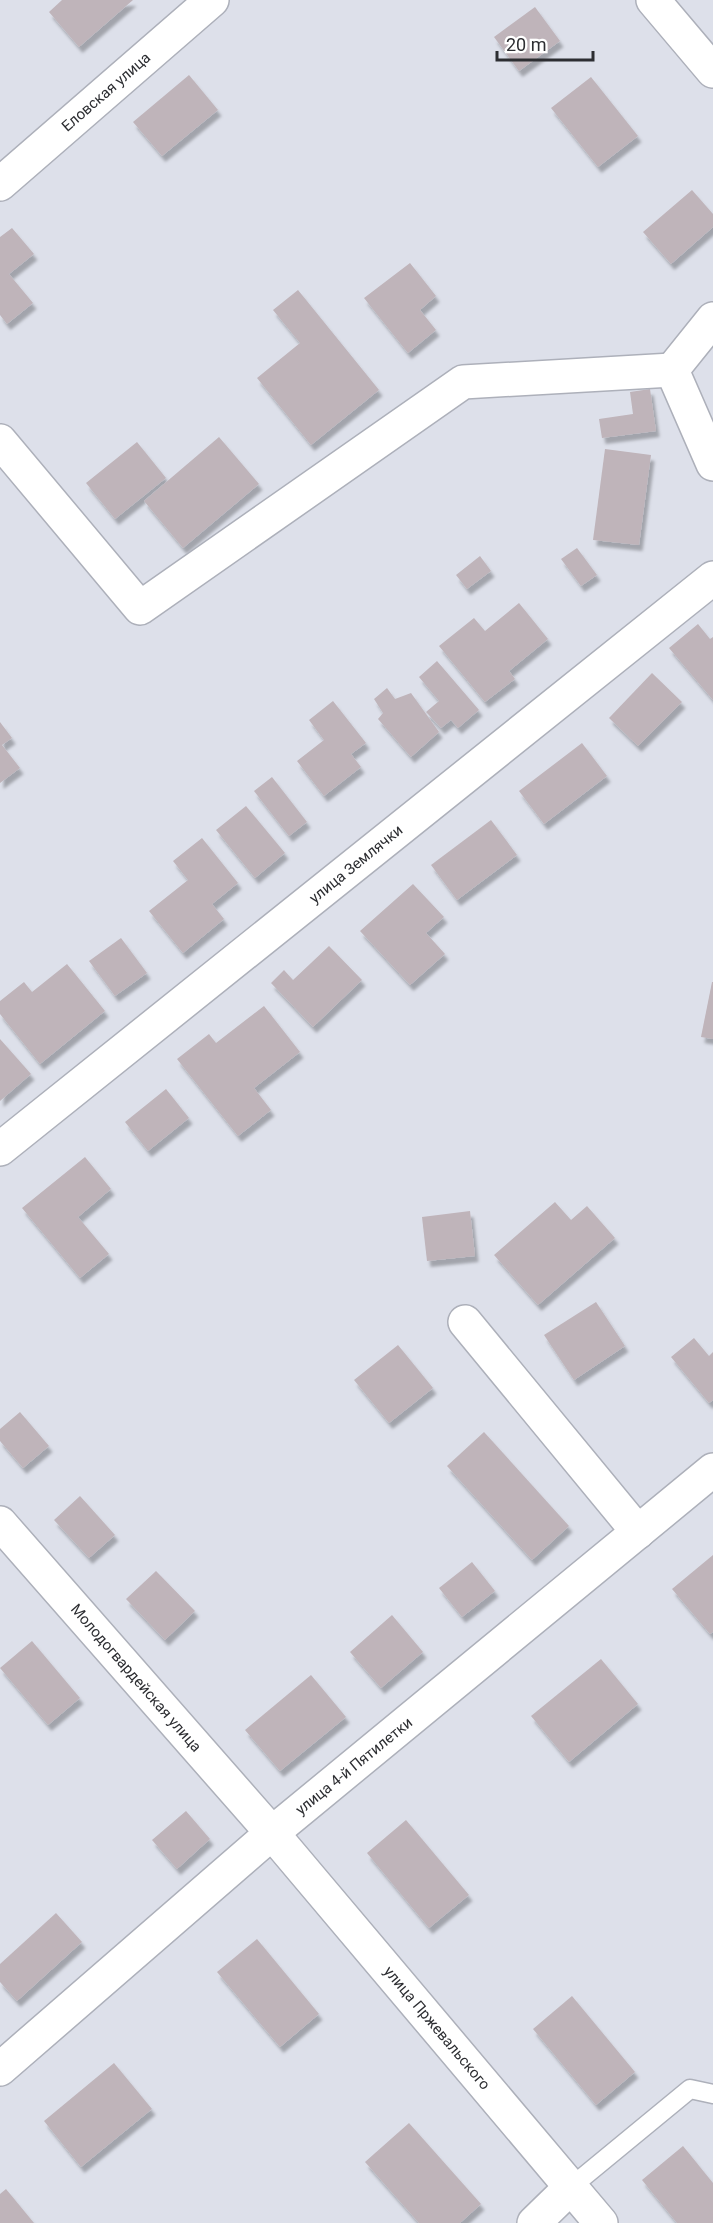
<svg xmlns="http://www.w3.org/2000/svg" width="713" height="2223" font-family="Roboto,sans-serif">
<defs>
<filter id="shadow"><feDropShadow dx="3.5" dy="6" stdDeviation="1.5" flood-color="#0004"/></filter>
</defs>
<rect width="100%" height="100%" fill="#dde0ea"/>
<!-- building -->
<g fill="#bfb4ba" filter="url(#shadow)">
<polygon points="62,0 133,0 79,47 49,12"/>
<polygon points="535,7 560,41 519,71 494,37"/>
<polygon points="189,75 218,110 162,156 133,122"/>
<polygon points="591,77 638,136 598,167 551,108"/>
<polygon points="692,190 713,214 713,227 671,264 643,232"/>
<polygon points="12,228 34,254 9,274 33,303 7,324 0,315 0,237"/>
<polygon points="410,263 436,296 420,310 436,330 408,353 364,298"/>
<polygon points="298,290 379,390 311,445 257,378 300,343 273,310"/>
<polygon points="650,389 656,431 602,438 599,419 633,414 630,392"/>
<polygon points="219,437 259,484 183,548 144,501"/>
<polygon points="137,442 166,478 115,519 86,483"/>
<polygon points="605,449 651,455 639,545 593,540"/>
<polygon points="577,548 597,575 581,586 561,559"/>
<polygon points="480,556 491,571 467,589 456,575"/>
<polygon points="519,603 548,639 509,671 515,679 485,702 439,646 474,618 485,631"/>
<polygon points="698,624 710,639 713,637 713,700 669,648"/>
<polygon points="437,661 479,710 458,728 451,720 441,728 426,712 439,701 419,677"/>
<polygon points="652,673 682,702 638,746 609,718"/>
<polygon points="387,688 395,699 411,693 439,732 411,757 378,719 383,713 374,699"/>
<polygon points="333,701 366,743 351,754 361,767 324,796 297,761 324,740 309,720"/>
<polygon points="0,722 12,738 2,745 20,768 0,783"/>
<polygon points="582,743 607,776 544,824 519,791"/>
<polygon points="272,777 307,822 289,836 254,791"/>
<polygon points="246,806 285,853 255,878 216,830"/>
<polygon points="491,820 517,855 457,900 431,865"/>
<polygon points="202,838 238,883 212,904 224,919 183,953 149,911 188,880 173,861"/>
<polygon points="413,884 444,917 426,933 445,954 410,985 360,931"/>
<polygon points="121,938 147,973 115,996 89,961"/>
<polygon points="329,946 362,980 313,1027 271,983 284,970 293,980"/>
<polygon points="67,964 105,1011 40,1064 0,1014 0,1001 24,982 32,992"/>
<polygon points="712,982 713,982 713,1039 701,1037"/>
<polygon points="264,1006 300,1052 254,1088 271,1110 238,1136 177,1059 209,1034 216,1043"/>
<polygon points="0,1039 31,1074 0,1101"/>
<polygon points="166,1089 189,1118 148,1151 125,1122"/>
<polygon points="85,1157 111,1189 78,1217 109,1254 80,1278 22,1208"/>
<polygon points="555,1202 571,1220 587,1206 615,1238 538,1305 494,1255"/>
<polygon points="470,1211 475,1256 427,1261 422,1217"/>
<polygon points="596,1302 625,1346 574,1380 544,1335"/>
<polygon points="694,1338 709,1356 713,1352 713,1400 709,1403 671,1357"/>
<polygon points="398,1345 433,1388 389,1423 354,1380"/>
<polygon points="20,1412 49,1446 23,1468 0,1441 0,1429"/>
<polygon points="484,1432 569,1526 532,1560 447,1466"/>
<polygon points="80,1496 115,1535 89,1558 54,1520"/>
<polygon points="713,1555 713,1632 710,1634 672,1589"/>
<polygon points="472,1562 495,1591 462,1617 439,1588"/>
<polygon points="156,1571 195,1611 165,1640 126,1599"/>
<polygon points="392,1615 423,1652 381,1688 350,1652"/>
<polygon points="32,1641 80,1698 48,1725 0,1668"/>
<polygon points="601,1659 638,1704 569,1762 531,1716"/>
<polygon points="311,1675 346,1717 280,1771 245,1730"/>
<polygon points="186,1811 210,1839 177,1869 152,1840"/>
<polygon points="406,1820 469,1895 429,1928 367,1853"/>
<polygon points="56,1913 82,1942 17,2001 0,1982 0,1964"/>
<polygon points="257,1939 319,2014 280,2047 217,1972"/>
<polygon points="572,1996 635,2072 596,2105 533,2029"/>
<polygon points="114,2063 152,2109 81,2167 44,2121"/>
<polygon points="409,2123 481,2204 460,2223 419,2223 365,2162"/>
<polygon points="683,2146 713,2183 713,2223 677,2223 642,2180"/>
<polygon points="6,2189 34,2223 0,2223 0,2194"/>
</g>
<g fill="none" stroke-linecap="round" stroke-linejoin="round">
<!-- lane casing -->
<g stroke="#adb0ba" stroke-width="21">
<polyline id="lane" points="571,2187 690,2089 713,2094"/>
</g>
<!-- street casing -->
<g stroke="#adb0ba" stroke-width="36">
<g id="street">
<polyline points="653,0 713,71"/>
<polyline points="0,184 212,0"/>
<polyline points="713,319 672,370 713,464"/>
<polyline points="0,441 140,608 463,382 672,370"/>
<polyline points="0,1149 713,578"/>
<polyline points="465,1322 638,1532"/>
<polyline points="0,1523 272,1833 601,2223"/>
<polyline points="0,2069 272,1833 713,1470"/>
<polyline points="534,2223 571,2187"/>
</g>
</g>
<!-- lane -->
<use href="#lane" stroke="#fff" stroke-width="18"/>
<!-- street -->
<use href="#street" stroke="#fff" stroke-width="33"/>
</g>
<g text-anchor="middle" stroke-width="4.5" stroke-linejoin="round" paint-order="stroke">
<!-- street labels -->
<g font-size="15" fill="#2d2e32" stroke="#fff">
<text transform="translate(106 92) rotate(-41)" y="5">Еловская улица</text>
<text transform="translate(356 864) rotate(-39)" y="5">улица Землячки</text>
<text transform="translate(136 1678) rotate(49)" y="5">Молодогвардейская улица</text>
<text transform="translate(354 1766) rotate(-39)" y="5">улица 4-й Пятилетки</text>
<text transform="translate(437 2028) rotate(50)" y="5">улица Пржевальского</text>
</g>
</g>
<!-- scale -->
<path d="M497 51v9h96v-9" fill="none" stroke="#2d2e32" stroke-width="3"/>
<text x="506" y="51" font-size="18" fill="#2d2e32" stroke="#ffffff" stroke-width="4.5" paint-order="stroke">20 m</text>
</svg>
